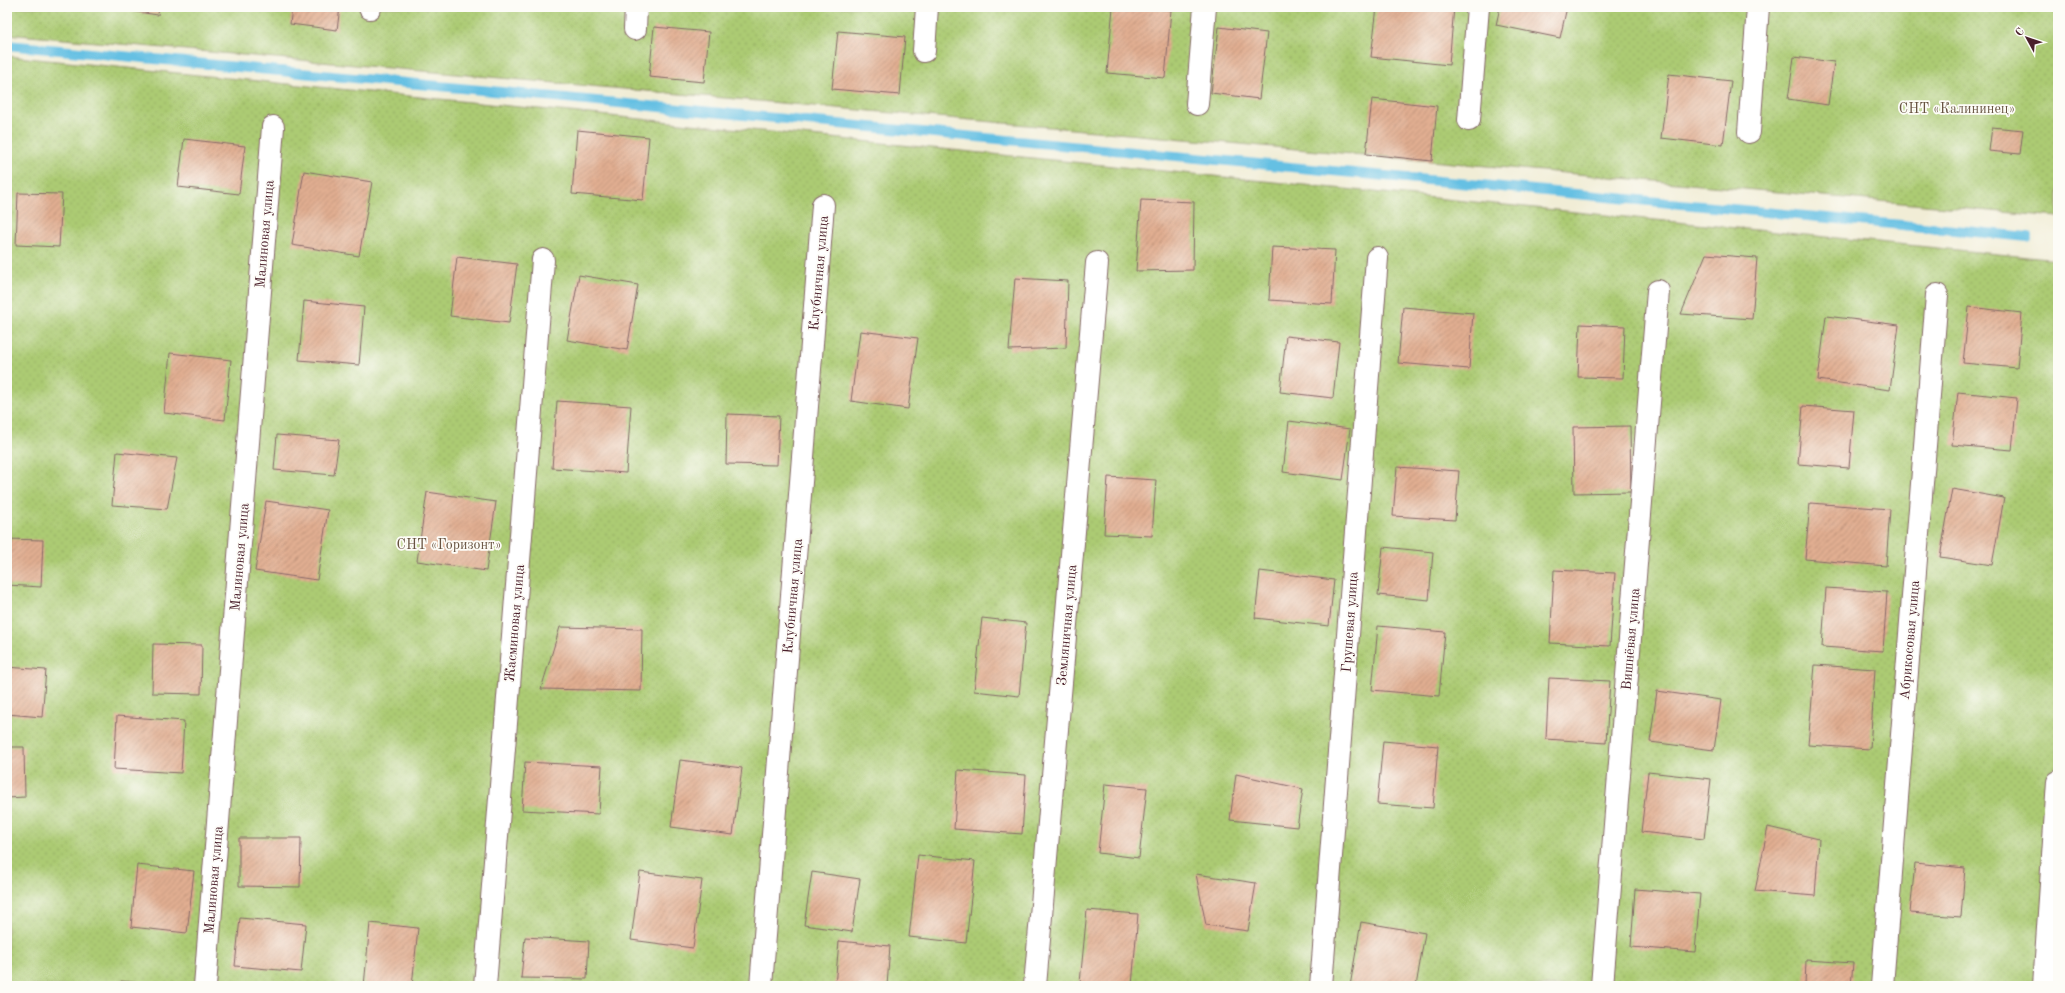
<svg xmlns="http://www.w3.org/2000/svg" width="2065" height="993" font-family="'Old Standard TT',serif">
<defs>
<pattern id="garden-dots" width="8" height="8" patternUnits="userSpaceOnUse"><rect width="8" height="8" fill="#accb73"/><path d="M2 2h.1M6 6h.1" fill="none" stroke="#96ae64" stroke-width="1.8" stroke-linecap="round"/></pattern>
<pattern id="building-hatch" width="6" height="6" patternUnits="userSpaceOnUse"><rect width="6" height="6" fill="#e1ae91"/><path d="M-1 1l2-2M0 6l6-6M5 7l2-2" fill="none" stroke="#b88d77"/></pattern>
</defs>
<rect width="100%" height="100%" fill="#fdfcf7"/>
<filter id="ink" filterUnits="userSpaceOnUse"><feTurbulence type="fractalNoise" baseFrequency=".025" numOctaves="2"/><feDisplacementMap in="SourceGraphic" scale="8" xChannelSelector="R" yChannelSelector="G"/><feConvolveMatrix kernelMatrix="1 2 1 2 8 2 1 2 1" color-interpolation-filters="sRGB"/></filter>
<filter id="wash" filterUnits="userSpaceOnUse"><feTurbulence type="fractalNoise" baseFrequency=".012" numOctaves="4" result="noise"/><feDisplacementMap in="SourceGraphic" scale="16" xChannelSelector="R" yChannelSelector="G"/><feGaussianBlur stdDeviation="0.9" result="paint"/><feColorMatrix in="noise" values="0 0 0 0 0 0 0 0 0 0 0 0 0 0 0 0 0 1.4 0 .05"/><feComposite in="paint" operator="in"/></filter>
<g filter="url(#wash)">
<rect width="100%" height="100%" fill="#f1edd6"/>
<!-- garden -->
<g fill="url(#garden-dots)" stroke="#7b754f">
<polygon points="7,7 2058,7 2058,217 7,34"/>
<polygon points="7,56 2058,260 2058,986 7,986"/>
</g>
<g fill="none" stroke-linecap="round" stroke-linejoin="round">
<!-- stream -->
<polyline stroke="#65c0e3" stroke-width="10" points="7,45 2028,237"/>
</g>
<g id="blocks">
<!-- building -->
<g fill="url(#building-hatch)">
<polygon points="104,7 159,7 158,15"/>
<polygon points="292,7 340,7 337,30 290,24"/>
<polygon points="1113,7 1171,10 1165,78 1107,73"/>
<polygon points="1377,7 1454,7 1449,65 1371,57"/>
<polygon points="1500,7 1567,7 1560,38 1496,25"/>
<polygon points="1808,7 1832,7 1831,12"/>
<polygon points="654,27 709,32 704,82 649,77"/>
<polygon points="1219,27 1267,33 1259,99 1211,93"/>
<polygon points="838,31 905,37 900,95 832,89"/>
<polygon points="1794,57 1834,62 1828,105 1788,99"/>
<polygon points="1669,74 1731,81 1723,145 1661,138"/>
<polygon points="1372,99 1437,106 1432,161 1366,154"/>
<polygon points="1992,127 2023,130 2020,154 1989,151"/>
<polygon points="577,130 649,137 643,200 572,194"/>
<polygon points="184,139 245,146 239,194 178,187"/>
<polygon points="304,171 372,182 359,256 292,245"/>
<polygon points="18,193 62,194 59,247 16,245"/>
<polygon points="1141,200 1194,202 1193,270 1136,271"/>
<polygon points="1272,247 1335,250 1332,304 1269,300"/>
<polygon points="1706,254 1757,258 1752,319 1681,314"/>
<polygon points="457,257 517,264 509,323 450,316"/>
<polygon points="579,275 638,285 627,350 567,340"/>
<polygon points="1015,278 1068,281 1066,348 1009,350"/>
<polygon points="304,301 364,307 359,365 299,360"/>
<polygon points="1403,307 1473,313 1469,369 1398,363"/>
<polygon points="1969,307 2022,313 2017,368 1963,363"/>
<polygon points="1826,316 1899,325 1890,390 1818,380"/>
<polygon points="1580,324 1625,326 1623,378 1578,377"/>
<polygon points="860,331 918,338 908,409 851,401"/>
<polygon points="1286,336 1339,342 1333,398 1280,392"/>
<polygon points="170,353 231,360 225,420 164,413"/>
<polygon points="1958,392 2017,398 2012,450 1952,445"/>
<polygon points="557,401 631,406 626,473 552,468"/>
<polygon points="1803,406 1854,410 1849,468 1798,464"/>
<polygon points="727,414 779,416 777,465 726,464"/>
<polygon points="1289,421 1350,429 1343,480 1283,472"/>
<polygon points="1630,426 1631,492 1574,493 1573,427"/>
<polygon points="277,435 339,440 334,475 274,470"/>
<polygon points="117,452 177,458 167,509 112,505"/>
<polygon points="1397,467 1459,471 1455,520 1393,516"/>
<polygon points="1108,477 1156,480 1152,536 1104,534"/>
<polygon points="1952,489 2004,498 1992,565 1940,557"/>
<polygon points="427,492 496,502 486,571 417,561"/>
<polygon points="266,501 328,510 317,580 255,571"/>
<polygon points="1810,503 1890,509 1886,566 1805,559"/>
<polygon points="7,539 43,540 41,587 7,585"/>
<polygon points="1383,547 1433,552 1429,600 1378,595"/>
<polygon points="1554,570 1615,573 1610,646 1550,643"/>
<polygon points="1260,571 1334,580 1329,626 1255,618"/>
<polygon points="1826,588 1887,592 1883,651 1822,647"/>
<polygon points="982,618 1026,623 1019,696 974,691"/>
<polygon points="1378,626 1445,632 1439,696 1372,690"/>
<polygon points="560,627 642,629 641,691 541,689"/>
<polygon points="153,644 202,645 201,694 152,693"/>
<polygon points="1815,665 1875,669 1870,749 1808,745"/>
<polygon points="7,667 46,670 42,717 7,714"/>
<polygon points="1549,678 1610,681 1606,743 1546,739"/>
<polygon points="1657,691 1721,700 1714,750 1650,742"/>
<polygon points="117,716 184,721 181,773 114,769"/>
<polygon points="1383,741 1438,746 1433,808 1377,804"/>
<polygon points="7,747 24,747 25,797 7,798"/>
<polygon points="680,760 742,768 733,835 671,827"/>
<polygon points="525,762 602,766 599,814 522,810"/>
<polygon points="958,770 1026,775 1022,834 954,829"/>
<polygon points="1648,772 1711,779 1704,839 1641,832"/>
<polygon points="1236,774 1303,789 1297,827 1230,820"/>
<polygon points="1105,784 1147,788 1139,858 1098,853"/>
<polygon points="1768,827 1819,839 1815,896 1755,891"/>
<polygon points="239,838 301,838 300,887 239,886"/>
<polygon points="918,855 975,861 966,943 909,937"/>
<polygon points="1915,863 1965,868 1961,917 1910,913"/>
<polygon points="137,865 194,871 187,933 131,927"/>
<polygon points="640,872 702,880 693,948 631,940"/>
<polygon points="812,872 860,879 852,932 804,925"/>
<polygon points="1196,874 1256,883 1248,931 1206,925"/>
<polygon points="1635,889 1700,894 1695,952 1631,947"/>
<polygon points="1087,910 1138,914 1132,986 1080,983"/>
<polygon points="240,918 306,924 301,972 235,966"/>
<polygon points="1361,922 1425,933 1416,986 1350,986"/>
<polygon points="370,923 418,928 412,986 364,986"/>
<polygon points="525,937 589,941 587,979 521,978"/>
<polygon points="839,941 890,946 887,986 835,986"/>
<polygon points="1806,960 1853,963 1851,986 1805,986"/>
<polygon points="121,981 165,985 165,986 120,986"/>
</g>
</g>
</g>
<g filter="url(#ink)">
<use href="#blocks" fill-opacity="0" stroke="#846767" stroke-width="1"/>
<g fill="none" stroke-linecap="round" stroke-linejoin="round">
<!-- minor casing -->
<g stroke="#846767" stroke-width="24">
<g id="minor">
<polyline points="370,8 370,7"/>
<polyline points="635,29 636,7"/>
<polyline points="924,51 927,7"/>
<polyline points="1197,104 1205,7"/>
<polyline points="1469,120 1478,7"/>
<polyline points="1749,132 1758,7"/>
<polyline points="205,986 273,127"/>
<polyline points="485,986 543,260"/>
<polyline points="761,986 823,205"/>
<polyline points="1035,986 1097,263"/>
<polyline points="1321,986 1377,258"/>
<polyline points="1602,986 1658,291"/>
<polyline points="1882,986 1937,295"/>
</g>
</g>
<!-- tertiary casing -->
<g stroke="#846767" stroke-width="24">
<polyline id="tertiary" points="2044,986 2058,782"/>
</g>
<!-- minor -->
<use href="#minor" stroke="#fff" stroke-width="22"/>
<!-- tertiary -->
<use href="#tertiary" stroke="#fff" stroke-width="22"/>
</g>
</g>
<g text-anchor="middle" stroke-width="3.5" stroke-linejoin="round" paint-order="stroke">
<!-- park labels -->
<g font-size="14" fill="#675341" stroke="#fdfcf7">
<text x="1957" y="113">СНТ «Калининец»</text>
<text x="449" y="549">СНТ «Горизонт»</text>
</g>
<!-- street labels -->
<g font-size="14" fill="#4a1f2b" stroke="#fdfcf7">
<text transform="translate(264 234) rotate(-85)" y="5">Малиновая улица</text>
<text transform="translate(818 273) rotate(-85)" y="5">Клубничная улица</text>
<text transform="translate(239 557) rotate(-85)" y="5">Малиновая улица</text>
<text transform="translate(792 596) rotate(-85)" y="5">Клубничная улица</text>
<text transform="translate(1349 622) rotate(-86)" y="5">Грушевая улица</text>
<text transform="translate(514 623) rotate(-85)" y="5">Жасминовая улица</text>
<text transform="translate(1066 625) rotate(-85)" y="5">Земляничная улица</text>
<text transform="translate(1630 639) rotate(-85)" y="5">Вишнёвая улица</text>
<text transform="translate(1909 640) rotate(-85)" y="5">Абрикосовая улица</text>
<text transform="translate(213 880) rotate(-85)" y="5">Малиновая улица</text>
</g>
</g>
<!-- margin -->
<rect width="2065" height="993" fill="none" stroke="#fdfcf7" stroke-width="24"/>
<!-- north arrow -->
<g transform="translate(2027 38) rotate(310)" stroke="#fdfcf7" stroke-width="3" paint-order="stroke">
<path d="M0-3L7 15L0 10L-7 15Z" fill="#4a1f2b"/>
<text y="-6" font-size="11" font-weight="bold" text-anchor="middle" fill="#4a1f2b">С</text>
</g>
</svg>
